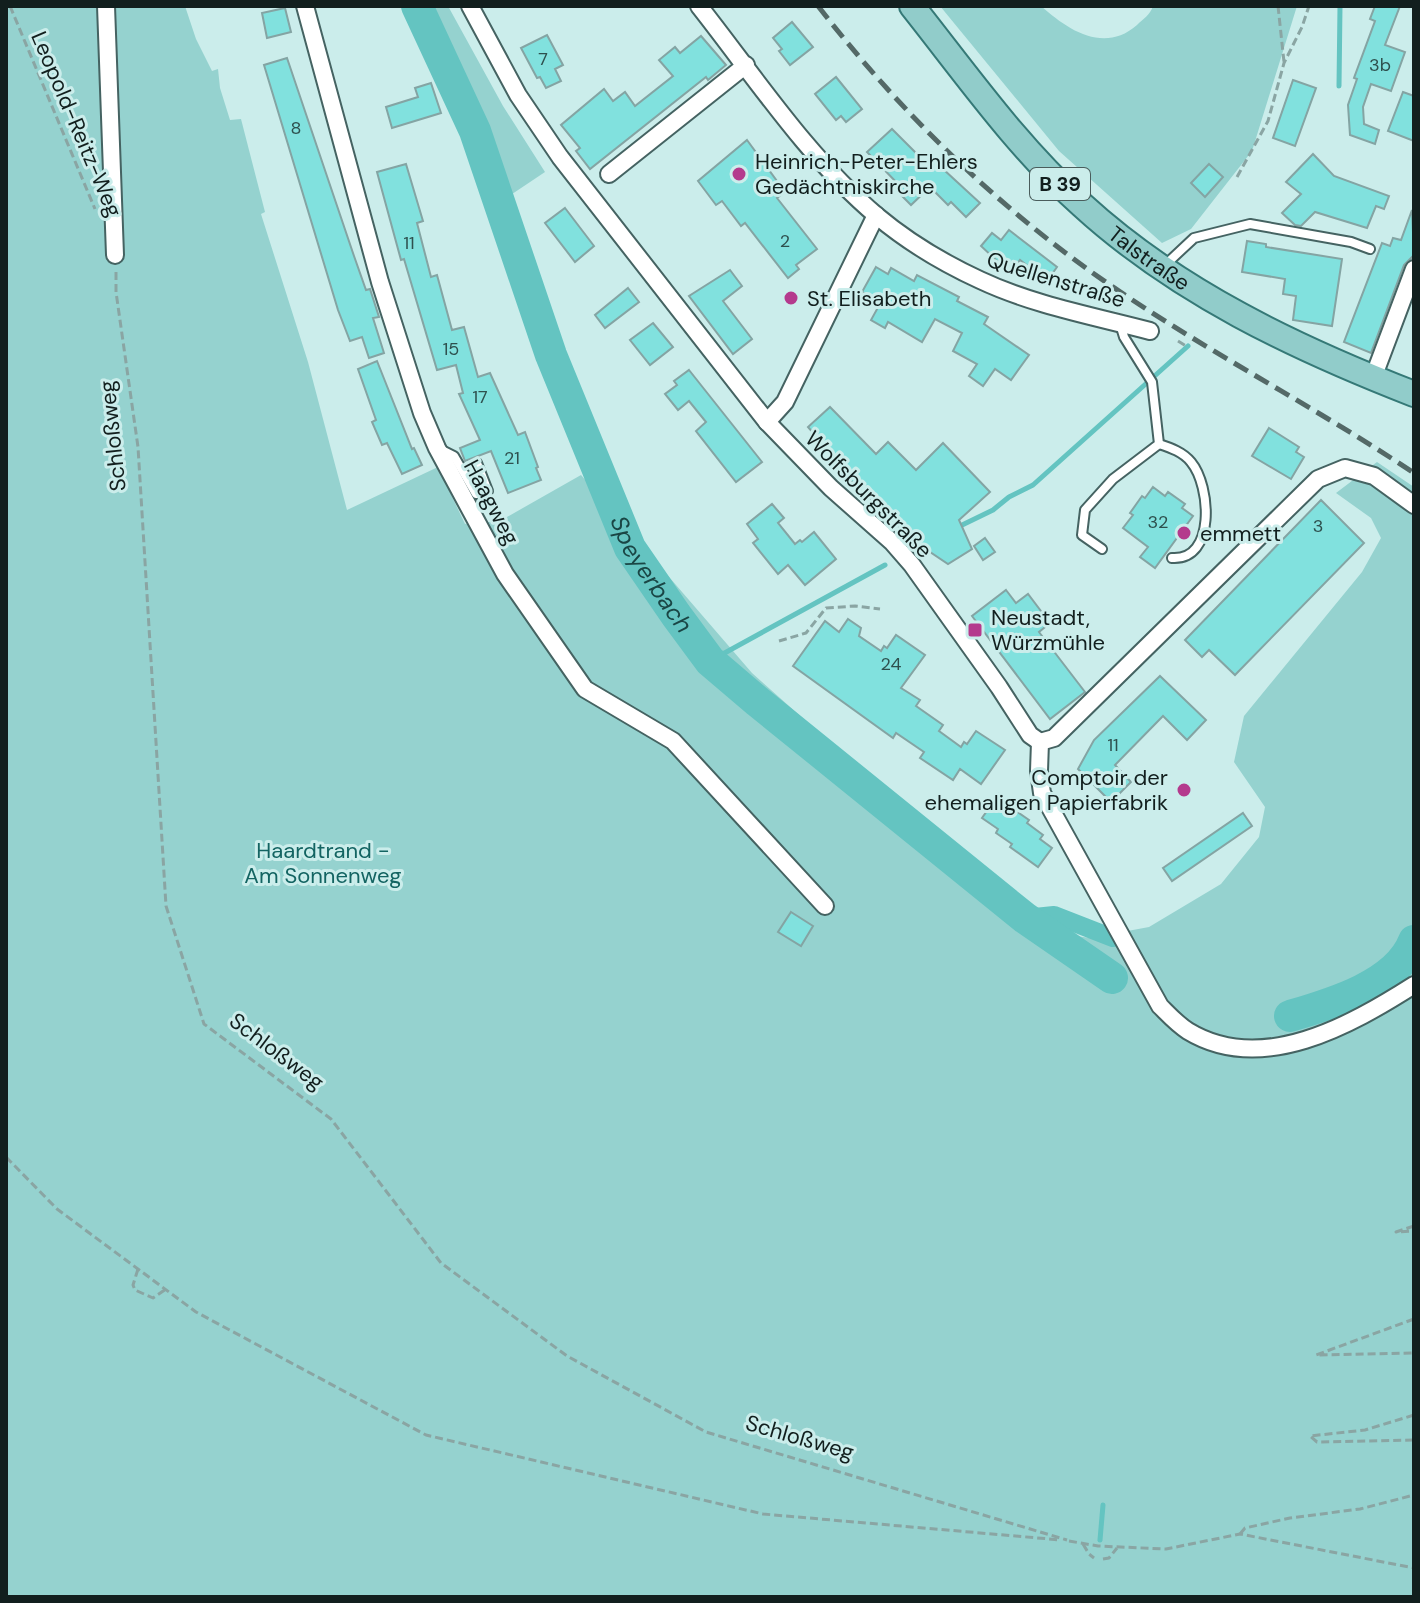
<svg xmlns="http://www.w3.org/2000/svg" width="1420" height="1603" font-family="'DM Sans',sans-serif">
<rect width="100%" height="100%" fill="#cbedeb"/>
<!-- green -->
<g fill="#95d2cf">
<polygon points="6,6 185,6 196,39 212,71 218,69 220,88 230,120 241,119 265,212 261,214 308,362 347,510 438,467 465,524 500,521 581,475 752,673 1042,931 1090,938 1149,927 1221,884 1259,837 1265,807 1234,762 1244,716 1362,572 1381,538 1371,518 1336,493 1377,462 1414,487 1414,1597 6,1597"/>
<polygon points="425,6 448,6 503,106 545,172 506,198 470,105"/>
<path d="M 940,6 L 1041,6 C 1068,30 1104,54 1137,25 C 1143,19 1150,15 1153,6 L 1297,6 L 1252,151 L 1191,229 L 1162,243 L 1059,151 Z"/>
</g>
<g fill="none" stroke-linecap="round" stroke-linejoin="round">
<!-- stream -->
<g stroke="#64c4c1" stroke-width="5">
<polyline points="1339,86 1340,6"/>
<polyline points="958,527 993,510 1009,497 1033,485 1188,346"/>
<polyline points="710,661 885,565"/>
<polyline points="1100,1540 1103,1505"/>
</g>
<!-- canal -->
<polyline stroke="#64c4c1" stroke-width="18" points="1025,918 1054,915 1113,938"/>
<!-- river -->
<g stroke="#64c4c1" stroke-width="32">
<path id="s1" d="M 417,6 L 475,131 L 551,355 L 630,548 L 676,615 L 710,661 L 757,701 L 1025,918 L 1112,978"/>
<path d="M 1290,1016 C 1331,1004 1397,985 1414,941"/>
</g>
</g>
<!-- building -->
<g fill="#81e1de" stroke="#84a4a3" stroke-width="2">
<polygon points="1375,6 1400,6 1385,45 1405,52 1391,91 1371,84 1363,107 1364,124 1379,130 1375,144 1350,135 1348,105 1357,79 1354,78 1375,21 1370,19"/>
<polygon points="285,8 291,32 267,38 262,13"/>
<polygon points="792,22 813,47 790,65 779,51 782,49 773,38"/>
<polygon points="547,35 563,65 555,69 561,81 546,88 540,77 537,78 521,48"/>
<polygon points="701,36 726,65 708,80 706,77 590,169 576,151 580,148 561,125 604,89 613,101 625,92 635,106 673,76 659,60 675,47 680,53"/>
<polygon points="287,58 354,256 366,290 370,289 379,317 373,318 384,353 369,358 362,337 350,341 338,310 264,65"/>
<polygon points="836,77 862,109 846,122 841,116 836,120 815,94"/>
<polygon points="1293,80 1316,88 1295,146 1273,138"/>
<polygon points="431,83 441,113 392,128 386,107 418,97 415,88"/>
<polygon points="1403,92 1414,96 1414,141 1388,131"/>
<polygon points="892,129 926,163 931,158 980,203 966,217 951,202 948,205 930,187 911,205 897,191 901,187 867,152"/>
<polygon points="747,140 785,192 777,198 817,249 796,265 799,269 788,278 745,223 741,226 722,201 716,205 698,181"/>
<polygon points="1313,154 1334,176 1389,196 1384,209 1376,206 1367,228 1315,212 1301,226 1295,225 1282,213 1301,194 1286,182"/>
<polygon points="406,164 423,221 417,223 431,277 437,275 452,330 464,327 478,377 490,373 518,435 525,432 538,467 536,468 541,480 508,493 491,451 465,461 460,448 480,440 459,394 463,393 456,365 437,370 404,259 401,260 377,172"/>
<polygon points="1209,164 1223,177 1205,197 1191,183"/>
<polygon points="565,208 594,246 575,262 545,223"/>
<polygon points="1412,210 1414,255 1404,265 1371,353 1344,342 1382,243 1390,246 1393,238 1401,240"/>
<polygon points="1009,230 1057,267 1047,281 1020,260 1010,273 981,246 992,233 1001,240"/>
<polygon points="1247,241 1266,244 1266,247 1342,259 1332,326 1293,320 1296,296 1283,294 1285,279 1242,272"/>
<polygon points="876,267 888,274 891,268 914,281 917,275 959,297 957,301 988,317 984,324 1029,355 1011,380 995,369 983,386 969,376 977,364 953,351 962,333 935,319 922,342 888,322 885,328 871,320 881,302 862,292"/>
<polygon points="730,270 742,286 723,301 752,339 733,354 689,296"/>
<polygon points="628,288 639,302 605,328 595,315"/>
<polygon points="653,323 673,347 650,365 630,340"/>
<polygon points="377,361 412,449 414,448 422,465 402,474 387,443 382,445 372,422 376,420 358,369"/>
<polygon points="689,370 762,462 736,482 696,431 706,422 689,401 678,410 665,394 677,385 674,381"/>
<polygon points="830,407 876,454 888,442 916,470 943,443 990,492 959,520 972,549 948,564 921,546 920,548 832,462 835,458 808,427"/>
<polygon points="1269,428 1299,447 1296,452 1304,457 1291,479 1252,456"/>
<polygon points="1153,487 1165,496 1168,492 1185,504 1182,508 1193,516 1155,568 1140,557 1148,547 1123,528 1133,515 1130,513 1142,496 1145,498"/>
<polygon points="1321,500 1364,543 1235,675 1209,650 1202,657 1185,640"/>
<polygon points="772,504 784,518 778,523 795,544 800,540 802,542 814,532 836,559 805,585 788,565 778,574 753,543 758,539 747,524"/>
<polygon points="985,538 995,552 983,560 974,546"/>
<polygon points="1006,590 1016,603 1028,594 1050,623 1039,632 1085,692 1050,719 972,616"/>
<polygon points="848,619 861,628 859,636 881,651 884,646 887,648 896,635 925,655 901,688 920,700 916,706 943,725 939,731 961,747 964,742 967,744 976,731 1005,750 981,784 960,769 953,780 920,758 924,752 896,733 893,738 793,666 825,621 839,632"/>
<polygon points="1160,676 1206,720 1187,740 1163,716 1115,765 1131,782 1111,802 1078,769 1094,740"/>
<polygon points="999,794 1015,806 1013,809 1029,820 1027,823 1043,835 1040,839 1052,848 1038,867 1010,847 1012,844 996,833 998,829 982,818"/>
<polygon points="1243,813 1252,826 1172,881 1163,868"/>
<polygon points="791,912 813,926 801,946 778,932"/>
</g>
<g fill="none" stroke-linecap="round" stroke-linejoin="round">
<!-- lane casing -->
<g stroke="#456362" stroke-width="12">
<g id="lane">
<polyline points="1163,267 1194,238 1250,224 1351,242 1370,249"/>
<path d="M 1159,444 C 1171,448 1183,452 1191,462 C 1211,486 1216,561 1172,558"/>
<polyline points="442,450 454,456 476,494 488,491 477,463"/>
<polyline points="1102,549 1082,535 1085,510 1113,479 1159,444 1152,382 1124,337 1120,324"/>
</g>
</g>
<!-- street casing -->
<g stroke="#456362" stroke-width="20">
<g id="street">
<polyline points="106,6 115,255"/>
<polyline points="305,6 380,282 422,413 437,448 505,574 585,689 673,741 825,906"/>
<polyline points="470,6 518,95 560,157 767,422 831,488 892,542 912,565 999,687 1030,735 1040,742"/>
<path d="M 699,6 C 755,77 807,157 877,216 C 908,242 943,263 980,280 C 1033,305 1093,316 1150,331"/>
<polyline points="609,174 746,65"/>
<polyline points="1373,378 1414,269"/>
<polyline points="767,422 785,402 876,215"/>
<path d="M 1040,742 L 1039,771 L 1042,793 L 1160,1006 C 1169,1015 1177,1024 1188,1031 C 1262,1076 1351,1025 1414,985"/>
<polyline points="1040,742 1054,738 1318,479 1345,468 1374,476 1414,505"/>
</g>
</g>
<!-- primary casing -->
<g stroke="#357977" stroke-width="28">
<g id="primary">
<path id="s2" d="M 912,6 C 966,74 1017,147 1082,205 C 1177,292 1296,348 1414,394"/>
</g>
</g>
<!-- path -->
<g stroke="#8aa5a3" stroke-width="3" stroke-dasharray="8 4" stroke-linecap="butt">
<polyline points="10,6 95,209"/>
<polyline points="1278,6 1284,62"/>
<polyline points="1237,177 1268,121 1284,63 1302,27 1309,6"/>
<polyline points="116,272 116,292 138,447 166,906 204,1024 331,1119 441,1263 567,1356 706,1432 1067,1540"/>
<polyline points="1178,341 1186,346"/>
<polyline points="779,641 806,633 826,608 855,606 880,609"/>
<polyline points="6,1157 57,1209 196,1312 426,1435 763,1514 1061,1540"/>
<polyline points="1414,1226 1396,1232 1414,1231"/>
<polyline points="138,1269 133,1285 135,1290 153,1298 166,1289"/>
<polyline points="1414,1319 1316,1355 1414,1353"/>
<polyline points="1414,1415 1365,1430 1310,1436 1317,1442 1414,1440"/>
<polyline points="1240,1534 1245,1528 1290,1518 1360,1509 1414,1495"/>
<polyline points="1069,1541 1098,1546 1166,1549 1240,1534 1414,1568"/>
<polyline points="1083,1544 1089,1554 1094,1558"/>
<polyline points="1103,1559 1109,1558 1117,1548"/>
</g>
<!-- lane -->
<use href="#lane" stroke="#fff" stroke-width="8"/>
<!-- street -->
<use href="#street" stroke="#fff" stroke-width="16"/>
<!-- primary -->
<use href="#primary" stroke="#91ccca" stroke-width="24"/>
<!-- rail -->
<path stroke="#546967" stroke-width="5" stroke-dasharray="16 8" stroke-linecap="butt" d="M 818,6 C 900,112 999,209 1110,285 C 1208,352 1315,407 1414,473"/>
</g>
<!-- markers -->
<g fill="#b43a8d" stroke="#cbedeb" stroke-width="3">
<circle cx="739" cy="174" r="8"/>
<circle cx="791" cy="298" r="8"/>
<circle cx="1184" cy="533" r="8"/>
<rect x="967" y="622" width="16" height="16" rx="4"/>
<circle cx="1184" cy="790" r="8"/>
</g>
<g text-anchor="middle" stroke-width="6" stroke-linejoin="round" paint-order="stroke">
<!-- number labels -->
<g font-size="18" fill="#2e504e">
<text x="543" y="65">7</text>
<text x="1380" y="71">3b</text>
<text x="296" y="134">8</text>
<text x="785" y="247">2</text>
<text x="409" y="249">11</text>
<text x="451" y="355">15</text>
<text x="480" y="403">17</text>
<text x="512" y="464">21</text>
<text x="1158" y="528">32</text>
<text x="1318" y="532">3</text>
<text x="891" y="670">24</text>
<text x="1113" y="751">11</text>
</g>
<!-- shield labels -->
<rect fill="#cbedeb" stroke="#4a5d5c" stroke-width="2" x="1030" y="168" width="60" height="32" rx="6"/>
<g font-size="20" font-weight="bold" fill="#121f1e">
<text x="1060" y="191">B 39</text>
</g>
<!-- street labels -->
<g font-size="22" fill="#121f1e" stroke="#cbedeb">
<text transform="translate(77 124) rotate(67)" y="8">Leopold-Reitz-Weg</text>
<text dy="8" stroke="none"><textPath href="#s2" startOffset="348">Talstraße</textPath></text>
<text transform="translate(1056 279) rotate(17)" y="8">Quellenstraße</text>
<text transform="translate(112 436) rotate(-96)" y="8">Schloßweg</text>
<text transform="translate(869 494) rotate(45)" y="8">Wolfsburgstraße</text>
<text transform="translate(492 502) rotate(62)" y="8">Haagweg</text>
<text transform="translate(277 1051) rotate(37)" y="8">Schloßweg</text>
<text transform="translate(800 1437) rotate(16)" y="8">Schloßweg</text>
</g>
<!-- poi labels -->
<g font-size="22" fill="#121f1e" stroke="#cbedeb" text-anchor="start">
<text x="755" y="169">Heinrich-Peter-Ehlers<tspan x="755" dy="25">Gedächtniskirche</tspan></text>
<text x="807" y="306">St. Elisabeth</text>
<text x="1200" y="541">emmett</text>
<text x="991" y="625">Neustadt,<tspan x="991" dy="25">Würzmühle</tspan></text>
<text x="1168" y="785" text-anchor="end">Comptoir der<tspan x="1168" dy="25">ehemaligen Papierfabrik</tspan></text>
</g>
<!-- park labels -->
<g font-size="22" fill="#136462" stroke="#cbedeb">
<text x="323" y="858">Haardtrand -<tspan x="323" dy="25">Am Sonnenweg</tspan></text>
</g>
<!-- water labels -->
<g font-size="24" font-style="italic" fill="#1a4645" stroke="#cbedeb">
<text dy="8" stroke="none"><textPath href="#s1" startOffset="616">Speyerbach</textPath></text>
</g>
</g>
<!-- border -->
<rect width="1420" height="1603" fill="none" stroke="#121f1e" stroke-width="16"/>
</svg>
